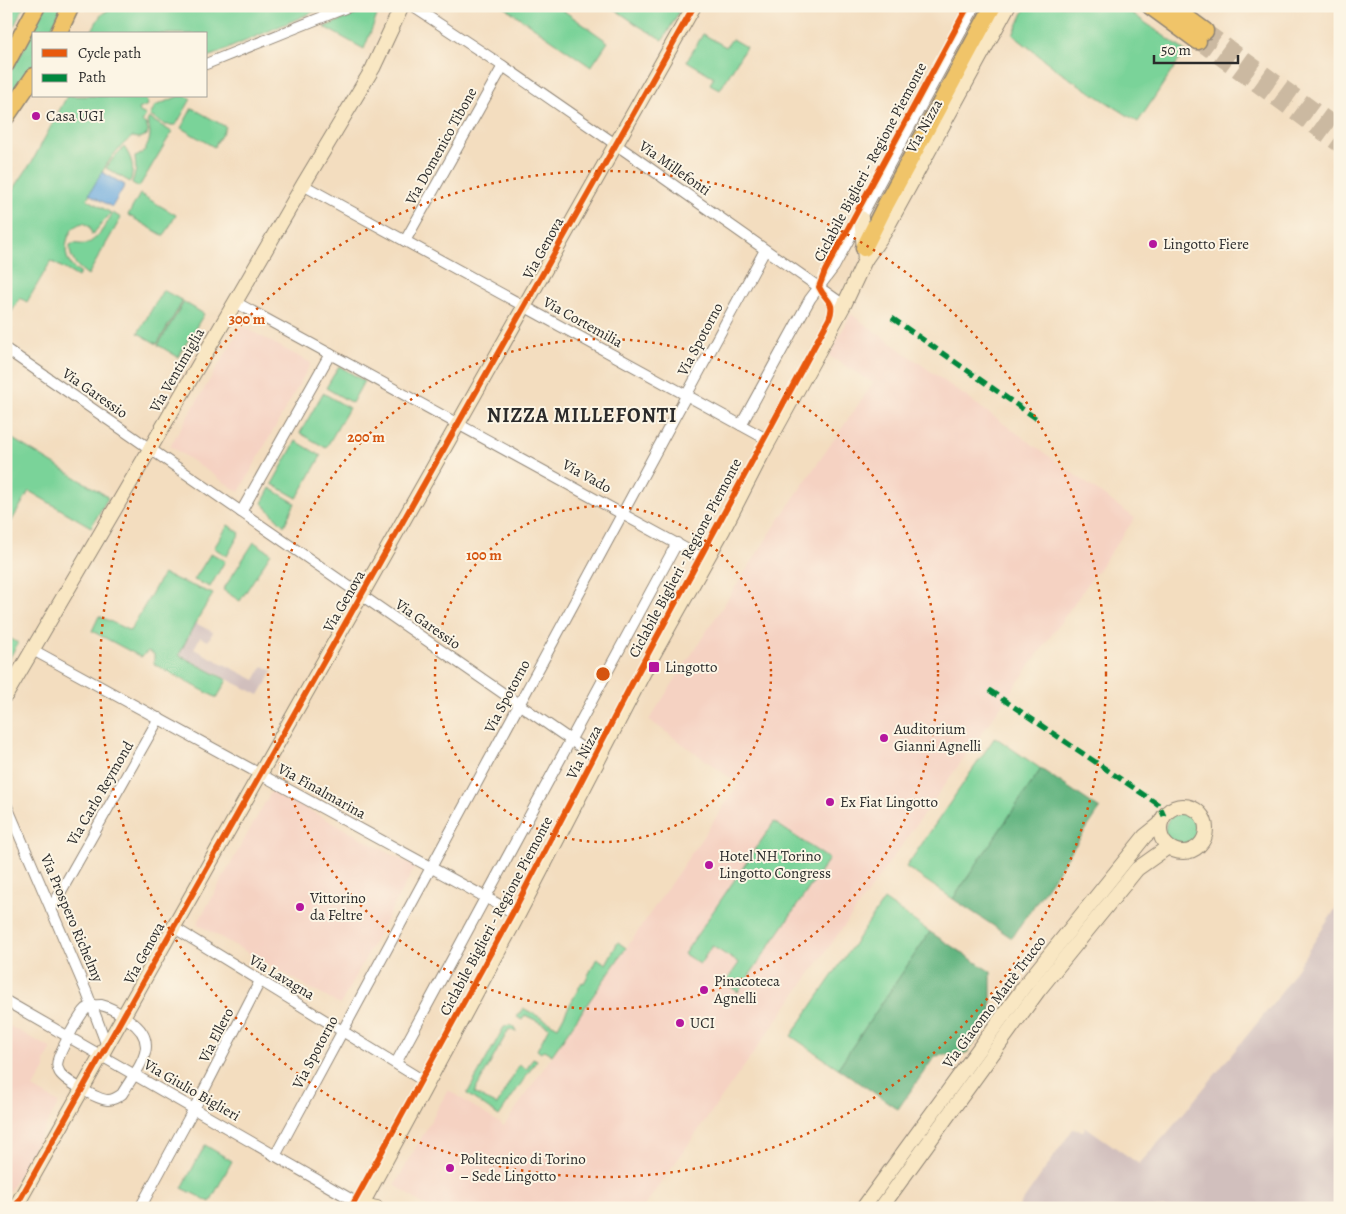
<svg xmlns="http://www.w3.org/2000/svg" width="1346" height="1214" font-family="Alegreya,serif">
<rect width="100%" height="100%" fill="#fcf5e5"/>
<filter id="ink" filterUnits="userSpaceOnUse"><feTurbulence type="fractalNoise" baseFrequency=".02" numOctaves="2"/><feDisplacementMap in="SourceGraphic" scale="10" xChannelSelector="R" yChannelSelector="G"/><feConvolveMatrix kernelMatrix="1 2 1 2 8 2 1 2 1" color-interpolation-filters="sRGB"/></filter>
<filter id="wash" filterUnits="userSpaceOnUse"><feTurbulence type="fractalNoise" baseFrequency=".0096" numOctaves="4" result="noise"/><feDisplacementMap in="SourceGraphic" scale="20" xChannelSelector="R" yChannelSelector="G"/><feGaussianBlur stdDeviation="1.12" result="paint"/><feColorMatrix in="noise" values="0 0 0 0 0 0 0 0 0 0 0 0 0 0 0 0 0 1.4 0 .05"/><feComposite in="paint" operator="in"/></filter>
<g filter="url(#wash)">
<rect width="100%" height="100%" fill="#f3ddbf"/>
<!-- built -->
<g fill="#f5d2c2">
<polygon points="851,314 1135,518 643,1208 428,1208 395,1185 448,1090 504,1126 739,784 649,720 782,515 873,383 829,356"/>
<polygon points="242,326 311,363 239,492 170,446"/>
<polygon points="272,790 415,867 340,1005 197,924"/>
<polygon points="6,1024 52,1049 45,1060 45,1069 33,1088 59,1103 9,1192 6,1191"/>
</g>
<!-- industrial -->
<g fill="#d1bfbd">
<polygon points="195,623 213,632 208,641 200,637 194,649 255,680 263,666 273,671 259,695 179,655"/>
<polygon points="1340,902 1340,1208 1018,1208 1073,1129 1083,1131 1086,1127 1139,1164 1169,1131 1276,1000"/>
</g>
<!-- green -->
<g fill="#7ad399" stroke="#527f62">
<polygon points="6,6 24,6 6,42"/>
<polygon points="44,6 62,6 49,34 34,34 34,64 6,105 6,79 24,49"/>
<path d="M 123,6 L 327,6 L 206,58 L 206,34 L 90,34 C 101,14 100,11 123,6 Z"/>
<polygon points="503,6 557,6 608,42 591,67"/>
<polygon points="610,6 670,6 679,12 663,40 639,26"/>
<polygon points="1026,6 1122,6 1185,51 1138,122 1061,73 1013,35"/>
<polygon points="372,8 377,8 378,13 364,49 324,27"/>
<polygon points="703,34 726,47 732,39 746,47 720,90 710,84 714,77 687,61"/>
<path d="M 67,96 L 145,96 L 148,105 L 139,109 L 140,112 L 146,115 L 142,122 L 146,124 L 148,131 L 147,135 L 140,138 L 132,137 C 110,153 100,176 87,199 L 111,213 L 92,235 L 90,227 L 84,223 C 68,224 62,249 69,262 C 71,267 76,270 80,273 L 78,277 L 51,261 L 27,302 L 20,298 L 6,321 L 6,195 L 11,193 L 33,160 Z"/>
<polygon points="179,96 187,96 191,99 176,125 166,125 150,116 155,106"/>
<polygon points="192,108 226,127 214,147 181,128"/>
<path d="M 149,118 L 172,132 L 139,187 L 132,183 L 136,170 L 135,157 C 148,153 154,134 147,122 Z"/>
<path d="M 124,147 C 132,158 135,168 130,182 L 106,168 L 115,156 Z"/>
<polygon points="140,194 176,215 164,236 128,215"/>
<path d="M 113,213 L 121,218 L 88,275 C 77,267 69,259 70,245 C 75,242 80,245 86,244 C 98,240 107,223 113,213 Z"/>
<polygon points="163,290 183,301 157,344 138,333"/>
<polygon points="184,302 204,314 178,357 158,345"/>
<polygon points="339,366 364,381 352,403 326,388"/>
<polygon points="323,393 349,408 326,448 300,433"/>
<polygon points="6,435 105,495 108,498 91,527 29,491 6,531"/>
<polygon points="296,441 321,456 297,498 272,484"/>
<polygon points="270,488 295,503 284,526 262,503"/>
<polygon points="228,525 240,533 227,556 214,548"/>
<polygon points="254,542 271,553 240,601 223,590"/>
<polygon points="211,553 225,561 210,587 194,580"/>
<polygon points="163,574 213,594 195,623 179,655 227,680 217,698 154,664 154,654 148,651 141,657 92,631 99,616 130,631"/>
<polygon points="6,636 18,643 6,664"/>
<polygon points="995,737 1041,769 953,899 906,867"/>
<circle cx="1182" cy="830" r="17"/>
<polygon points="774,822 829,859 738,992 725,983 739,963 712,946 700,964 684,954"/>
<polygon points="884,900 930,932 838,1068 791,1036"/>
<polygon points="618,942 626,948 552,1055 544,1050 541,1053 537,1050 549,1027 525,1015 522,1020 517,1017 523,1008 558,1027 582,982 584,983 597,958 606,964"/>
<polygon points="509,1025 515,1027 516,1032 509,1029 474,1093 497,1105 519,1065 527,1069 533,1058 537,1060 499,1116 467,1094 504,1027"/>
<polygon points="205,1145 232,1161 210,1202 182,1188"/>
</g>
<!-- forest -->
<g fill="#63b581" stroke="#477056">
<polygon points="1041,769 1100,809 1012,938 953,899"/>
<polygon points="930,932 991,972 991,1020 967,1053 935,1056 898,1109 838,1068"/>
</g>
<!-- water -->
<polygon fill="#6dabdf" stroke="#4c6b85" points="102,172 125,185 112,207 89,194"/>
</g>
<g filter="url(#ink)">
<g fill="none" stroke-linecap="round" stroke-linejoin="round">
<!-- primary-tunnel -->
<g stroke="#cbb9a1" stroke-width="16" stroke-dasharray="16 8" stroke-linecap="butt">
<polyline points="1205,31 1340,129"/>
<polyline points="1198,41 1340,145"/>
</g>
<!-- street casing -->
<g stroke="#8f8475" stroke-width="12">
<g id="street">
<polyline points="412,6 503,66 631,155 844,305"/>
<polyline points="961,6 972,12"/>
<polyline points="206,64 350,6"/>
<polyline points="303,185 770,441"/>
<polyline points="405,241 503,66"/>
<polyline points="235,302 699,556"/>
<polyline points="6,349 598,759"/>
<polyline points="741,425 810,299 834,267 975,6"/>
<polyline points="241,512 330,354"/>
<polyline points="33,650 518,915"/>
<polyline points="6,804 87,993 107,1046"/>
<polyline points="51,909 159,718"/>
<polyline points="173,927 427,1083"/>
<polyline points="6,1001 361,1205"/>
<path d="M 101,1005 C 111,1007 121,1014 129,1020 C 163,1043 138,1067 122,1094 C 118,1097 114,1100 108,1100 C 99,1100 62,1080 59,1071 C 57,1068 57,1063 58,1060 C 60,1051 80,1014 86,1009 C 91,1006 96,1005 101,1005 Z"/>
<polyline points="396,1063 677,543"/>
<polyline points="275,1156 765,250"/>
<polyline points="140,1208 203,1092 260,981"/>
</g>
</g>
<!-- secondary casing -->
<g stroke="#8f8475" stroke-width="16">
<g id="secondary">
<polyline points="865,260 884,233 1008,6"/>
<polyline points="6,695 150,449 303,185 373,68 402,6"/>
<circle cx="1183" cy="829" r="23"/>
<polyline points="361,1205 377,1208"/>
<polyline points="15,1208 694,6"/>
<polyline points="360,1208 518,915 648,664 723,530 762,454 844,305 865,260 861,218"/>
<polyline points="863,1208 1026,984 1145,836 1160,824"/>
<polyline points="881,1208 1038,991 1137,869 1168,847"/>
</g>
</g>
<!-- primary casing -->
<g stroke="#8f8475" stroke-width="19">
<g id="primary">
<polyline points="1150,6 1198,41"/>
<polyline points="1171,6 1205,31"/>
<polyline points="58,34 71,6"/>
<polyline points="6,64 37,6"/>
<polyline points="6,117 34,76"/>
<polyline points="864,248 885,206 993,6"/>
</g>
</g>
<!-- street -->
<use href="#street" stroke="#fff" stroke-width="10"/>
<!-- secondary -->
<use href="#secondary" stroke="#f9e7c3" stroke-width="14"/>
<!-- primary -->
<use href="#primary" stroke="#f0c469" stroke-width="16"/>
<!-- quiet -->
<g stroke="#00873e" stroke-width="5" stroke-dasharray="10 5" stroke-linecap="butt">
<polyline points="892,318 1037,419"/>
<polyline points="989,690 1159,805 1164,816"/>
</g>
<!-- cycleway casing -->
<g stroke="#fcf5e5" stroke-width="9">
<g id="cycleway">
<polyline points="15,1208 694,6"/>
<path d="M 351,1208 L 513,912 L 638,672 L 829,319 C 836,301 826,302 819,287 L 825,271 L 968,6"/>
</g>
</g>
<!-- cycleway -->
<use href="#cycleway" stroke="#e8590c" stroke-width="6"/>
</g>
</g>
<!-- distance rings -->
<g fill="none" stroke="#d5540f" stroke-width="2.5" stroke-dasharray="2.5 5">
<circle cx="603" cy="674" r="168"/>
<circle cx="603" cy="674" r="335"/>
<circle cx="603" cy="674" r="503"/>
</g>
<!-- markers -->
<g fill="#b5179e" stroke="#fcf5e5" stroke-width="2">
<circle cx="36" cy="116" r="5"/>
<circle cx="1153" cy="244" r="5"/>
<rect x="648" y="661" width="12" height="12" rx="2.5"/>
<circle cx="884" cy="738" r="5"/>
<circle cx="830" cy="802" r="5"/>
<circle cx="709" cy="865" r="5"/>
<circle cx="300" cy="907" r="5"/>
<circle cx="704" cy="990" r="5"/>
<circle cx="680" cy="1023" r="5"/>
<circle cx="450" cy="1168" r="5"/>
</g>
<g text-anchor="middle" stroke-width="4" stroke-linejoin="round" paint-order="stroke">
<!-- poi labels -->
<g font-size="15" fill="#2b2b2b" stroke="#fcf5e5" text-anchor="start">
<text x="46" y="121">Casa UGI</text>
<text x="1163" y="249">Lingotto Fiere</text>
<text x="665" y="672">Lingotto</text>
<text x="894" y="734">Auditorium<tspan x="894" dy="17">Gianni Agnelli</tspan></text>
<text x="840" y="807">Ex Fiat Lingotto</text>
<text x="719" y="861">Hotel NH Torino<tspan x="719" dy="17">Lingotto Congress</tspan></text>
<text x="310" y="903">Vittorino<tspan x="310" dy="17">da Feltre</tspan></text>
<text x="714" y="986">Pinacoteca<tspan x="714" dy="17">Agnelli</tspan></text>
<text x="690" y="1028">UCI</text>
<text x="460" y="1164">Politecnico di Torino<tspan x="460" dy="17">– Sede Lingotto</tspan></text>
</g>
<!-- street labels -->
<g font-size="15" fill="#2b2b2b" stroke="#fcf5e5">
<text transform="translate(924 126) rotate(-61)" y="5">Via Nizza</text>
<text transform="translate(441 146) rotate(-61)" y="5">Via Domenico Tibone</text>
<text transform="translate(870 162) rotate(-62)" y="5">Ciclabile Biglieri - Regione Piemonte</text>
<text transform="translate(675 168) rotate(35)" y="5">Via Millefonti</text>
<text transform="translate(543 248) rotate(-61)" y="5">Via Genova</text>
<text transform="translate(583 322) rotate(29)" y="5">Via Cortemilia</text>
<text transform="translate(700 339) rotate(-62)" y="5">Via Spotorno</text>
<text transform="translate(177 370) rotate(-60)" y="5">Via Ventimiglia</text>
<text transform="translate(95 393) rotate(35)" y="5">Via Garessio</text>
<text transform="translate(587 476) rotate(29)" y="5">Via Vado</text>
<text transform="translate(685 558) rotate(-62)" y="5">Ciclabile Biglieri - Regione Piemonte</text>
<text transform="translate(344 601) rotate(-60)" y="5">Via Genova</text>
<text transform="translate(428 624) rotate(35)" y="5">Via Garessio</text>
<text transform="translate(507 696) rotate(-62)" y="5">Via Spotorno</text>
<text transform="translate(584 752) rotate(-62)" y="5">Via Nizza</text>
<text transform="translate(322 791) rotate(29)" y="5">Via Finalmarina</text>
<text transform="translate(100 793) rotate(-60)" y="5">Via Carlo Reymond</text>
<text transform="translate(496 916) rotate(-62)" y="5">Ciclabile Biglieri - Regione Piemonte</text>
<text transform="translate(72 918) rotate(67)" y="5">Via Prospero Richelmy</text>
<text transform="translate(144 953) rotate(-61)" y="5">Via Genova</text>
<text transform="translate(282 977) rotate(31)" y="5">Via Lavagna</text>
<text transform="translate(994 1002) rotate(-53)" y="5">Via Giacomo Mattè Trucco</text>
<text transform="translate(216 1035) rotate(-63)" y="5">Via Ellero</text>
<text transform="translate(315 1052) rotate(-62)" y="5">Via Spotorno</text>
<text transform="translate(192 1090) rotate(30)" y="5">Via Giulio Biglieri</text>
</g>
<!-- district labels -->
<g font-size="20" font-weight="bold" letter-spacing="1" fill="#2b2b2b" stroke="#fcf5e5">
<text x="582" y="422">NIZZA MILLEFONTI</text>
</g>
</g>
<circle cx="603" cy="674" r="8" fill="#d5540f" stroke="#fcf5e5" stroke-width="2.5"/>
<g font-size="15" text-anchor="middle" font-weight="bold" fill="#d5540f" stroke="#fcf5e5" stroke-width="4" stroke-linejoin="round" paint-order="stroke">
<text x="247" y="324">300 m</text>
<text x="366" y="442">200 m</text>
<text x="484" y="560">100 m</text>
</g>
<!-- margin -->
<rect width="1346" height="1214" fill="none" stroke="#fcf5e5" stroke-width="25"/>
<!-- legend -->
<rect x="32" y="32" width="175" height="65" fill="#fcf5e5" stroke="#a8a49b"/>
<rect x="42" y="49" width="25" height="8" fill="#e8590c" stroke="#a8a49b"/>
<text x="78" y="58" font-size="15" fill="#2b2b2b">Cycle path</text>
<rect x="42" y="74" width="25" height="8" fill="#00873e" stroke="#a8a49b"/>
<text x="78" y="82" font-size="15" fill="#2b2b2b">Path</text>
<!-- scale -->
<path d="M1154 55v8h84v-8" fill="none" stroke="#2b2b2b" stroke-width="2.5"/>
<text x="1161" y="55" font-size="15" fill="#2b2b2b" stroke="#fcf5e5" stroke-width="4" paint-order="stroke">50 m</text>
</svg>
